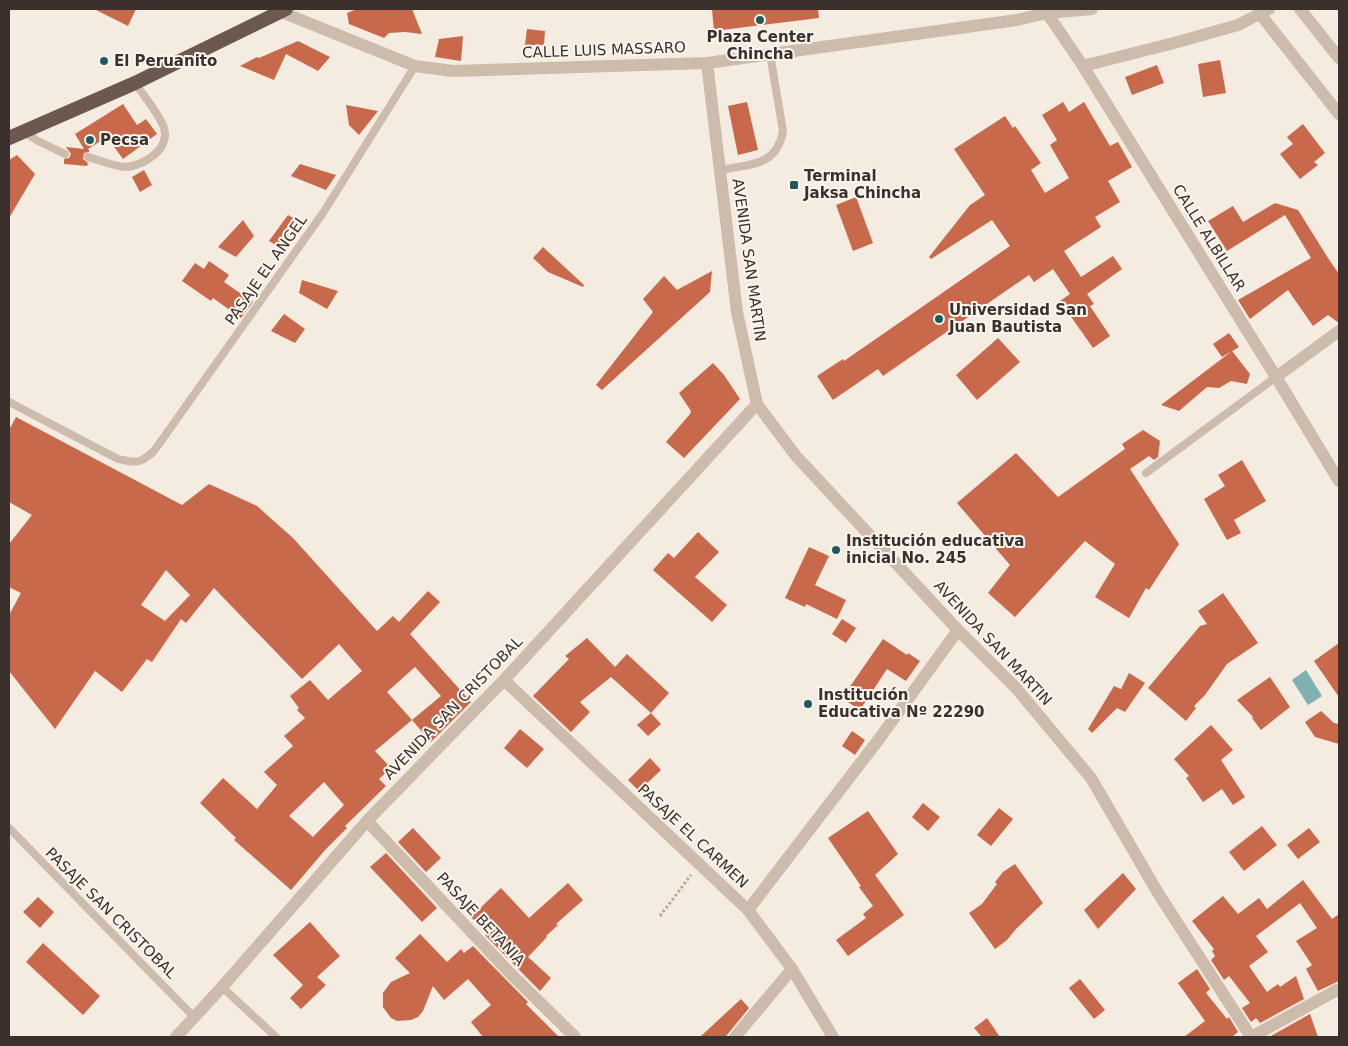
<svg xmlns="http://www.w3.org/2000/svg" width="1348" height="1046" font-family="'DejaVu Sans',sans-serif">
<rect width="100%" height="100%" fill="#f4ebe1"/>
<!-- water -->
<polygon fill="#7fb0b2" points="1306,670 1322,696 1308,705 1292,680"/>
<!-- building -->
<g fill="#c8694b" fill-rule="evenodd">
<polygon points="94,9 136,9 128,26"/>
<polygon points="357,9 412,9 422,34 405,32 389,33 384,38 349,24 347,13"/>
<polygon points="712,9 818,9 819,18 714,31"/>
<polygon points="527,29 545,31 544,45 525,45"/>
<polygon points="463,36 461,61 435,57 439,39"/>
<polygon points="298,41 330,57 318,71 286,54 274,80 240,66 257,57 259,58"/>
<polygon points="1220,60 1226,93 1203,97 1198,64"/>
<polygon points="1157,65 1164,83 1132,95 1125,77"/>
<polygon points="747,102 758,150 738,155 728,106"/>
<polygon points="1063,102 1069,112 1084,102 1110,146 1118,142 1132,167 1108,181 1120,202 1095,217 1101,227 1064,251 1081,277 1113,256 1122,269 1087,294 1094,304 1090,306 1110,336 1093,348 1060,301 1070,294 1053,269 1034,282 1029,275 883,376 878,369 833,400 817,376 843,359 844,361 1010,246 992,220 931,259 929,257 970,205 985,195 954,149 1005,116 1013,128 1015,126 1041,163 1031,170 1045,193 1069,178 1050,145 1057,140 1042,115"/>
<polygon points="123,104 137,125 146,119 157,134 123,159 107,137 88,149 89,150 89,152 84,153 83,159 88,163 87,166 64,164 64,159 69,158 71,154 66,147 84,149 75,134"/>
<polygon points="346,105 378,111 359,135 349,125"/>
<polygon points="1303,124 1325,153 1314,162 1318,165 1300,179 1280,154 1293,144 1287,137"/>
<polygon points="17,155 35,174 9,218 9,160"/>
<polygon points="300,164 336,175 326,190 291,176"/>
<polygon points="144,170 152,185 140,192 132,177"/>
<polygon points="856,197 873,243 853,251 836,205"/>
<polygon points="1275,203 1298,210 1328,258 1339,274 1339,323 1328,315 1313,326 1288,290 1250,319 1238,300 1311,258 1285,215 1227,251 1208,221 1233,206 1243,222"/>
<polygon points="288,215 304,224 284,250 269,241"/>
<polygon points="243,220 254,236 236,257 218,247"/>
<polygon points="543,247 584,285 583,287 548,272 533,258"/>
<polygon points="209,261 229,275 224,282 253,302 241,318 213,298 211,301 182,281 195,263 204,269"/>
<polygon points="712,271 710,292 602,390 596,385 653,312 643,299 664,276 677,290"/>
<polygon points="302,280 338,291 327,309 299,293"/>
<polygon points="284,314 305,329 295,343 271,331"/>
<polygon points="1229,333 1239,347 1222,357 1213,344"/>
<polygon points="998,338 1020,362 977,400 956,375"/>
<polygon points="1232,351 1250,374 1247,384 1231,381 1219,388 1207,387 1179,411 1161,405"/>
<polygon points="713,363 724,375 740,399 684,458 666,442 690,414 691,411 679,393"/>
<path d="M 16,417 L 182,505 L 209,484 L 257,506 L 293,538 L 377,631 L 393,616 L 399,622 L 428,591 L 440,602 L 410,634 L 471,702 L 431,742 L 412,720 L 375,751 L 391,768 L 379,779 L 386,786 L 345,826 L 347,828 L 326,849 L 291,890 L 234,840 L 236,838 L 200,803 L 223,778 L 257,809 L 277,785 L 264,772 L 293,746 L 284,736 L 305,718 L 297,710 L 299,708 L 290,696 L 310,680 L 328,700 L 362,671 L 339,644 L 302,679 L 214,588 L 186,623 L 181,619 L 152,662 L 147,659 L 122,692 L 95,671 L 55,729 L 9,671 L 9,615 L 21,593 L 9,587 L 9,544 L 32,515 L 9,502 L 9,430 ZM 166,570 L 190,595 L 165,621 L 141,605 ZM 415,667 L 441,696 L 412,720 L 387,692 ZM 324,782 L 344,805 L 313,837 L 289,816 Z"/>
<polygon points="1143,430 1160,441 1158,457 1154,460 1149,456 1130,469 1179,544 1149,590 1146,588 1129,618 1095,597 1115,564 1085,541 1015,617 988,593 1010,565 957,503 1016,453 1058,497 1125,449 1122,444"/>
<polygon points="1242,460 1266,501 1234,520 1241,533 1227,540 1204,499 1225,486 1218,475"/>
<polygon points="698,532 719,552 695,577 727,605 712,622 653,570 668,553 674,558"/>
<polygon points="809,547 829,556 815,585 846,600 837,619 806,604 805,607 785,598"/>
<polygon points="1223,593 1258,643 1227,664 1205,695 1194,706 1196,708 1186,721 1148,688 1200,626 1207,624 1198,611"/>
<polygon points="842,619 856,628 846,643 832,634"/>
<polygon points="587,638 615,667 627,654 669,693 651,713 611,677 580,702 590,712 571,732 533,696 569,659 565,656"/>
<polygon points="883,639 907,655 908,653 920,661 906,681 887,669 860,710 842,698"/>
<polygon points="1339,643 1339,697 1314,661"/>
<polygon points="1129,673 1145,683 1125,712 1117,708 1092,733 1088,729 1114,686 1121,689"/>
<polygon points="1270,677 1290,707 1261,730 1252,718 1253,717 1237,700"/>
<polygon points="1321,711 1334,723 1339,724 1339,744 1315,737 1305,722"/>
<polygon points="651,713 661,724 648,736 637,725"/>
<polygon points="1211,725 1233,750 1221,760 1245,797 1233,805 1222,789 1203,802 1186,778 1189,776 1174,759"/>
<polygon points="520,729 544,749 527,768 504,748"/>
<polygon points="852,731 865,740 855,755 842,746"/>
<polygon points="650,758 661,770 639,791 628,780"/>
<polygon points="923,803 940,817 928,831 912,817"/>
<polygon points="999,808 1013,819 991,846 977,835"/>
<polygon points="868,811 898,854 875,875 904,915 848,956 836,940 866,918 863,914 873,906 859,887 861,886 828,838"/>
<polygon points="1262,826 1277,845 1244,871 1229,852"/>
<polygon points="413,828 441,858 426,872 398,842"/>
<polygon points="1309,828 1320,842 1298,859 1287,845"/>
<polygon points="386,853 437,908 422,922 370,867"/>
<polygon points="1015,864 1043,903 1016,929 1007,940 995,949 969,913 982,904 997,884 995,882 1003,872"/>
<polygon points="1123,873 1136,889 1098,929 1084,910"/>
<polygon points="1303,880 1332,919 1339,914 1339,981 1318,991 1306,969 1312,965 1296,941 1317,928 1300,903 1256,936 1268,952 1249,966 1267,992 1278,984 1280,987 1296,976 1304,999 1260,1023 1256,1018 1251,1022 1242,1008 1250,1003 1229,976 1224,980 1211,960 1215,956 1212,951 1214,949 1192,921 1223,896 1238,914 1259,898 1267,909"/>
<polygon points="568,883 583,900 556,924 558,925 546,936 547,937 528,957 551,978 540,991 485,935 487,934 471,917 501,888 529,918"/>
<polygon points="38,897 54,912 40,928 23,912"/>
<polygon points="310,922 340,956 317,977 326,985 301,1009 290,998 303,985 273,955"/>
<polygon points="420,934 447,962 461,949 464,953 473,946 528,1002 526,1004 559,1037 483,1037 471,1022 491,1005 468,979 444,1000 433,986 423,1011 418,1017 411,1020 397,1021 391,1018 383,1007 383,993 391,982 410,973 395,958"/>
<polygon points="43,943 100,996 83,1015 26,962"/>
<polygon points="1197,969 1210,989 1206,993 1227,1019 1229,1017 1238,1032 1232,1037 1184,1037 1205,1021 1178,983"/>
<polygon points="1080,979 1105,1010 1094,1019 1069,988"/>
<polygon points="741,999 749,1008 727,1035 725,1037 700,1037"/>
<polygon points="1310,1014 1318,1037 1269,1037"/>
<polygon points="987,1018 1000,1037 982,1037 974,1028"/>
</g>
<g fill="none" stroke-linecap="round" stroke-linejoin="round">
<!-- path -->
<polyline stroke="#b9a596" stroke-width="3" stroke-dasharray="2.5 2.5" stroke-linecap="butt" points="660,916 691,875"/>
<!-- service -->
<g stroke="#cdbbac" stroke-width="8">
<polyline points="24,132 38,141 65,154"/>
<path d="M 88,157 C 100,160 114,167 126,167 C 145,165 170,149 164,128 C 161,117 142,93 135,83"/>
<path d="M 720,170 C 749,164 777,167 783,131 L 770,54"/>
<path d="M 9,402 L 118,459 C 136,463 140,464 154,451 L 323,213 L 415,66"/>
<polyline points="1146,473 1276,377"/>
<polyline points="9,828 194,1017"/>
<polyline points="222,987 276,1037"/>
</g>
<!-- minor -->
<g stroke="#cdbbac" stroke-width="12">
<polyline points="274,9 415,66 453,71 707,63 1017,20 1047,13 1092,9"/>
<polyline points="1300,9 1339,58"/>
<polyline points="1047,13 1083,66 1276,377 1339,481"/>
<polyline points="1260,14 1339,114"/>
<polyline points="707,63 737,312 757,404 796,456 958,630 1016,688 1091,778 1158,893 1251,1037"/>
<polyline points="1083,66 1174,43 1238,25 1269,9"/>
<polyline points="1276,377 1339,331"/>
<polyline points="504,680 748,910 792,969 833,1037"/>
<polyline points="367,821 507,970 575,1037"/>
<polyline points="748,910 879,739 958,630"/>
<polyline points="176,1037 222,987 367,821 504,680 757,404"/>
<polyline points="735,1037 792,969"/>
<polyline points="1251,1037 1339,989"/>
</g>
<!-- trunk -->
<polyline stroke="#6c584f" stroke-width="14" points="9,138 135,83 286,9"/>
</g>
<!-- markers -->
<g fill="#1f5a5e" stroke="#fbf5ee" stroke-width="2">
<circle cx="760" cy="20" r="5"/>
<circle cx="104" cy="61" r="5"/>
<circle cx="90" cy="140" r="5"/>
<rect x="789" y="180" width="10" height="10" rx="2.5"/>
<circle cx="939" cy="319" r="5"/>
<circle cx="836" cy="550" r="5"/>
<circle cx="808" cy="704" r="5"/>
</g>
<g text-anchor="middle" stroke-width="4" stroke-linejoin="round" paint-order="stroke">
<!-- poi labels -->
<g font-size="15" font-weight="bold" fill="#3b302b" stroke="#fbf5ee" text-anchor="start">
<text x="760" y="42" text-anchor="middle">Plaza Center<tspan x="760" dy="17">Chincha</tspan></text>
<text x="114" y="66">El Peruanito</text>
<text x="100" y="145">Pecsa</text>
<text x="804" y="181">Terminal<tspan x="804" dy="17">Jaksa Chincha</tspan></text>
<text x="949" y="315">Universidad San<tspan x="949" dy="17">Juan Bautista</tspan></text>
<text x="846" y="546">Institución educativa<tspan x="846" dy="17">inicial No. 245</tspan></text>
<text x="818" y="700">Institución<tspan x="818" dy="17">Educativa Nº 22290</tspan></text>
</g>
<!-- street labels -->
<g font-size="15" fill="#3b302b" stroke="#fbf5ee">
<text transform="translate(604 50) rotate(-2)" y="5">CALLE LUIS MASSARO</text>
<text transform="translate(1209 238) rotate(58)" y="5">CALLE ALBILLAR</text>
<text transform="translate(749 260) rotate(82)" y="5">AVENIDA SAN MARTIN</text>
<text transform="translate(266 270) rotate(-55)" y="5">PASAJE EL ANGEL</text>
<text transform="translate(993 643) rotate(47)" y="5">AVENIDA SAN MARTIN</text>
<text transform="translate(453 708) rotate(-46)" y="5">AVENIDA SAN CRISTOBAL</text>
<text transform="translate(693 836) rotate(43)" y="5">PASAJE EL CARMEN</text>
<text transform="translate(111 913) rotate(45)" y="5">PASAJE SAN CRISTOBAL</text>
<text transform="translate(481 919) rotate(47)" y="5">PASAJE BETANIA</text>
</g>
</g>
<!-- border -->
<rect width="1348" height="1046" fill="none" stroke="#3b302b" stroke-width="20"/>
</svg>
